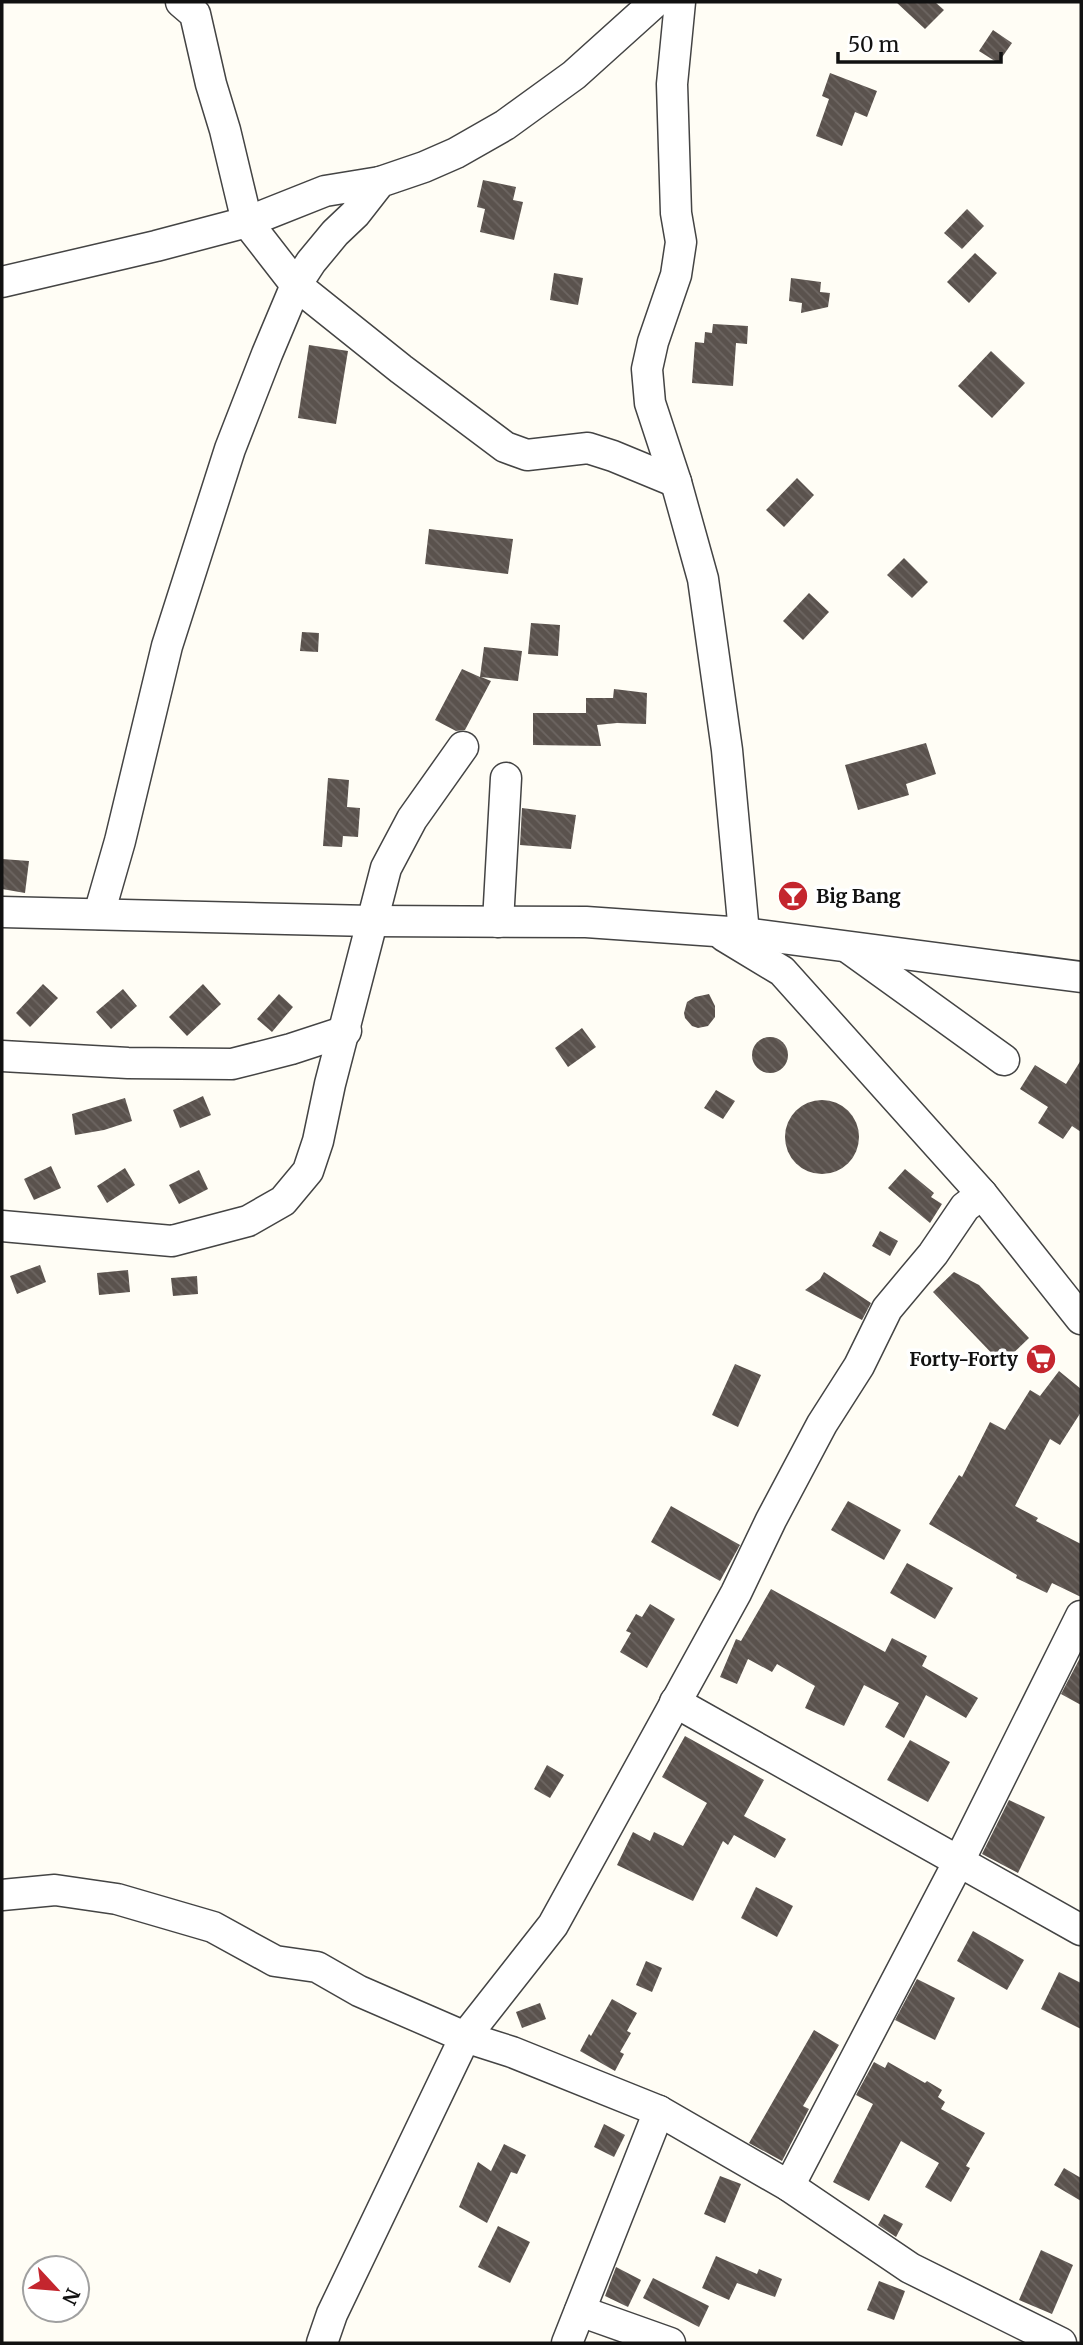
<svg xmlns="http://www.w3.org/2000/svg" width="1083" height="2345" font-family="Merriweather,serif">
<defs>
<pattern id="building-back-hatch" width="6" height="6" patternUnits="userSpaceOnUse" patternTransform="scale(1.75)"><rect width="6" height="6" fill="#5a524d"/><path d="M-1 5l2 2M0 0l6 6M5-1l2 2" fill="none" stroke="#6d6662"/></pattern>
</defs>
<rect width="100%" height="100%" fill="#fffdf5"/>
<!-- building -->
<g fill="url(#building-back-hatch)">
<polygon points="896,2 935,2 944,10 925,29"/>
<polygon points="993,30 1012,43 998,63 979,51"/>
<polygon points="830,73 877,91 867,117 855,112 842,146 816,136 829,99 822,96"/>
<polygon points="483,180 516,187 513,200 523,202 514,240 480,232 485,209 477,207"/>
<polygon points="967,209 984,226 962,249 944,233"/>
<polygon points="975,253 997,273 969,303 947,282"/>
<polygon points="554,273 583,278 578,305 550,300"/>
<polygon points="791,278 821,282 820,292 830,293 828,307 801,313 802,303 789,301"/>
<polygon points="713,324 748,326 747,344 736,343 733,386 692,383 695,342 704,343 705,332 712,333"/>
<polygon points="309,345 348,351 336,424 298,418"/>
<polygon points="991,351 1025,383 992,418 958,386"/>
<polygon points="797,478 814,495 784,527 766,510"/>
<polygon points="429,529 513,539 508,574 425,564"/>
<polygon points="904,558 928,582 912,598 887,575"/>
<polygon points="809,593 829,612 803,640 783,621"/>
<polygon points="531,623 560,625 558,656 528,654"/>
<polygon points="302,632 319,633 318,652 300,651"/>
<polygon points="484,647 522,651 518,681 481,677 491,681 465,730 456,731 435,720 462,669 480,677"/>
<polygon points="614,689 647,693 646,724 617,723 597,725 601,746 533,745 533,713 586,713 586,698 613,698"/>
<polygon points="926,743 936,774 906,784 909,795 858,810 845,765"/>
<polygon points="328,778 349,780 347,807 360,808 358,837 343,836 342,847 323,846"/>
<polygon points="522,808 576,815 571,849 520,845"/>
<polygon points="2,859 29,861 25,893 2,889"/>
<polygon points="43,984 58,998 30,1027 16,1013"/>
<polygon points="203,984 221,1004 187,1036 169,1017"/>
<polygon points="123,989 137,1006 111,1029 96,1012"/>
<polygon points="279,994 293,1007 272,1032 257,1019"/>
<polygon points="709,994 715,1006 715,1017 708,1026 698,1028 692,1026 685,1018 684,1013 687,1002 695,997"/>
<polygon points="582,1028 596,1047 568,1067 555,1048"/>
<circle cx="770" cy="1055" r="18"/>
<polygon points="1081,1060 1081,1132 1072,1126 1063,1139 1038,1123 1048,1107 1020,1089 1035,1065 1066,1084"/>
<polygon points="716,1090 735,1101 723,1119 704,1108"/>
<polygon points="203,1096 211,1115 180,1128 173,1110"/>
<polygon points="125,1098 132,1121 104,1130 75,1135 72,1114"/>
<circle cx="822" cy="1137" r="37"/>
<polygon points="51,1166 61,1188 34,1200 24,1179"/>
<polygon points="125,1168 135,1185 107,1203 97,1186"/>
<polygon points="905,1169 934,1193 931,1197 942,1204 930,1223 888,1188"/>
<polygon points="199,1170 208,1189 179,1204 169,1185"/>
<polygon points="880,1231 898,1241 890,1256 872,1246"/>
<polygon points="40,1265 46,1282 17,1294 10,1276"/>
<polygon points="128,1270 130,1292 99,1295 97,1273"/>
<polygon points="824,1272 871,1303 862,1320 805,1290 820,1279"/>
<polygon points="954,1272 979,1285 1029,1338 1002,1364 933,1292"/>
<polygon points="197,1276 198,1294 173,1296 171,1278"/>
<polygon points="735,1364 761,1375 738,1427 712,1415"/>
<polygon points="1059,1371 1081,1389 1081,1412 1060,1445 1050,1439 1015,1506 1038,1518 1036,1521 1081,1544 1081,1597 1052,1583 1047,1593 1016,1578 1017,1575 929,1524 959,1475 962,1477 990,1422 1005,1430 1030,1390 1040,1396"/>
<polygon points="848,1501 901,1530 884,1560 831,1530"/>
<polygon points="671,1506 740,1545 720,1581 651,1542"/>
<polygon points="907,1563 953,1588 935,1619 890,1593"/>
<polygon points="771,1589 885,1652 892,1638 927,1656 922,1666 978,1698 966,1718 926,1695 904,1738 885,1727 899,1703 864,1685 844,1726 805,1708 815,1686 777,1664 772,1672 748,1659 737,1684 720,1677 736,1639 741,1641"/>
<polygon points="650,1604 675,1619 647,1668 620,1652 631,1633 626,1631 636,1614 642,1617"/>
<polygon points="1081,1656 1081,1705 1061,1694"/>
<polygon points="685,1736 764,1780 744,1816 786,1839 775,1858 734,1835 728,1845 723,1841 693,1901 617,1865 633,1832 650,1841 654,1832 683,1846 707,1803 662,1777"/>
<polygon points="910,1740 950,1762 928,1802 887,1780"/>
<polygon points="547,1765 564,1775 550,1798 534,1789"/>
<polygon points="1009,1800 1045,1817 1018,1873 982,1854"/>
<polygon points="756,1887 793,1906 777,1937 741,1918"/>
<polygon points="973,1931 1024,1960 1007,1990 957,1961"/>
<polygon points="646,1961 662,1968 652,1992 636,1985"/>
<polygon points="1059,1972 1081,1983 1081,2029 1041,2009"/>
<polygon points="917,1979 955,1998 935,2040 895,2020"/>
<polygon points="612,1999 637,2013 627,2031 631,2033 620,2052 624,2054 615,2071 580,2051 589,2034 591,2036"/>
<polygon points="540,2003 546,2019 522,2028 516,2012"/>
<polygon points="814,2030 839,2045 803,2106 809,2109 782,2161 749,2143"/>
<polygon points="874,2062 885,2068 888,2062 925,2083 927,2081 942,2090 938,2097 945,2102 941,2109 985,2133 966,2166 970,2168 951,2202 925,2187 939,2163 901,2141 869,2201 833,2182 873,2104 856,2095"/>
<polygon points="604,2124 625,2135 614,2157 594,2147"/>
<polygon points="504,2144 526,2155 517,2174 511,2172 487,2223 459,2207 478,2162 491,2171"/>
<polygon points="1064,2168 1081,2178 1081,2201 1054,2185"/>
<polygon points="720,2176 741,2184 725,2223 704,2214"/>
<polygon points="884,2214 903,2224 896,2237 878,2225"/>
<polygon points="498,2226 530,2242 510,2283 478,2267"/>
<polygon points="1041,2250 1073,2265 1052,2314 1019,2300"/>
<polygon points="716,2256 757,2274 759,2269 782,2279 775,2297 737,2283 729,2300 702,2288"/>
<polygon points="616,2267 641,2280 628,2307 605,2296"/>
<polygon points="653,2278 709,2306 699,2327 643,2298"/>
<polygon points="879,2281 905,2291 894,2320 867,2310"/>
</g>
<g fill="none" stroke-linecap="round" stroke-linejoin="round">
<!-- minor casing -->
<g stroke="#444" stroke-width="33">
<g id="minor">
<polyline points="181,2 195,14 211,84 225,130 247,222 296,285 401,369 505,447 527,455 588,448 613,456 676,482"/>
<polyline points="680,2 672,84 676,213 681,242 676,275 653,342 647,369 650,403 676,482 703,579 727,750 744,933"/>
<polyline points="2,282 156,246 247,222 325,191 380,182"/>
<polyline points="2,912 371,921 586,922 744,933 1081,977"/>
<polyline points="99,914 120,841 167,646 230,449 267,354 296,285 311,262 335,233 355,214 380,182 424,167 456,153 505,125 574,75 655,2"/>
<polyline points="498,922 506,778"/>
<polyline points="724,936 782,971 982,1194 1081,1319"/>
<polyline points="850,949 1004,1060"/>
<polyline points="2,1056 128,1063 232,1064 291,1049 346,1031"/>
<polyline points="2,1226 172,1241 248,1221 283,1201 308,1171 318,1141 330,1084 386,868 412,819 463,747"/>
<polyline points="675,1702 1081,1930"/>
<polyline points="2,1895 55,1890 117,1899 213,1927 275,1961 317,1967 359,1991 465,2037 512,2052 659,2111 789,2186 910,2268 1061,2343"/>
<polyline points="789,2186 958,1863 1081,1616"/>
<polyline points="580,2311 670,2343"/>
<polyline points="322,2343 332,2314 465,2037 553,1925 736,1593 771,1520 822,1424 859,1366 887,1309 933,1254 965,1207 982,1194"/>
<polyline points="567,2343 659,2111"/>
</g>
</g>
<!-- minor -->
<use href="#minor" stroke="#fff" stroke-width="30"/>
</g>
<!-- icons -->
<defs>
<g id="bar-disc" transform="scale(1.575)"><circle r="9.5" fill="#c4262e" stroke="#fff"/><path d="M-6-5H6L.8 .8V4.5H3.5V6h-7V4.5H-.8V.8Z" fill="#fff"/></g>
<g id="supermarket-disc" transform="scale(1.575)"><circle r="9.5" fill="#c4262e" stroke="#fff"/><path d="M-6-5.5h2.5l.6 2H6L4.5 2H-2.5L-4.4-4H-6ZM-1.5 3.2a1.3 1.3 0 1 0 .1 0ZM3 3.2a1.3 1.3 0 1 0 .1 0Z" fill="#fff"/></g>
</defs>
<g fill-rule="evenodd">
<use href="#bar-disc" x="793" y="896"/>
<use href="#supermarket-disc" x="1041" y="1359"/>
</g>
<g text-anchor="middle" stroke-width="7" stroke-linejoin="round" paint-order="stroke">
<!-- poi labels -->
<g font-size="19" font-weight="bold" fill="#111" stroke="#fff" text-anchor="start">
<text x="816" y="903">Big Bang</text>
<text x="1018" y="1366" text-anchor="end">Forty-Forty</text>
</g>
</g>
<!-- border -->
<rect width="1083" height="2345" fill="none" stroke="#111111" stroke-width="7"/>
<!-- north arrow -->
<g transform="translate(56 2289) rotate(116)"><circle r="33" fill="#ffffff" stroke="#a0a0a0" stroke-width="2"/>
<path d="M0-5L12 26L0 18L-12 26Z" fill="#c4262e"/>
<text y="-10" font-size="19" font-weight="bold" text-anchor="middle" fill="#111111">N</text>
</g>
<!-- scale -->
<path d="M838 52v10h163v-10" fill="none" stroke="#111111" stroke-width="3.5"/>
<text x="848" y="52" font-size="21" fill="#111111" stroke="#ffffff" stroke-width="5" paint-order="stroke">50 m</text>
</svg>
